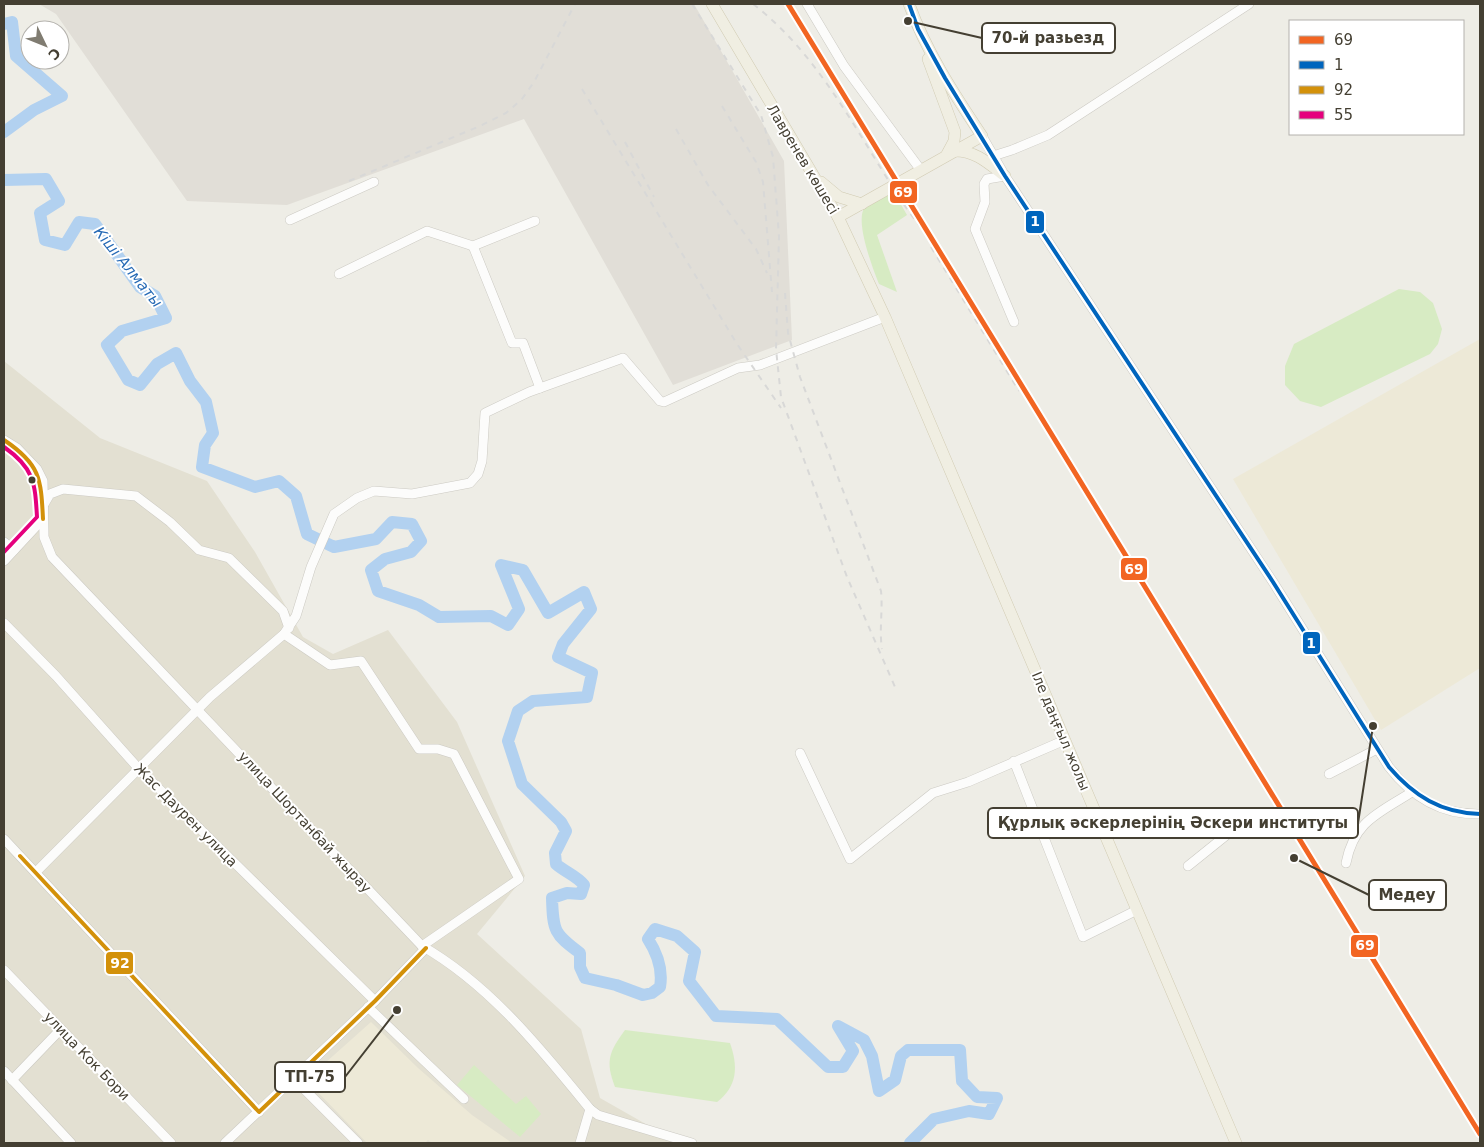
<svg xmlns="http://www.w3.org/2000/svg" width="1484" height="1147" font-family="'DejaVu Sans',sans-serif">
<rect width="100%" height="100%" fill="#eeede6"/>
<!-- residential -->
<polygon fill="#e3e0d2" points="4,361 100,438 207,481 255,552 303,637 333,654 388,630 457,722 525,876 477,934 581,1029 600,1098 651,1127 694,1143 4,1143"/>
<!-- industrial -->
<polygon fill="#e1ded7" points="39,4 694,4 784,161 792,340 673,385 524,119 287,205 187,201 56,14"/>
<!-- education -->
<g fill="#ede9d7">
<polygon points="1480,339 1480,668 1381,730 1233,479"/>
<polygon points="371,1022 418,1068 472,1115 512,1143 432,1143 428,1140 425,1143 367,1143 306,1080"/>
</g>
<!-- green -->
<g fill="#d7ebc3">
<path d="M 892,189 L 907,215 L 877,235 L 897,292 L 879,284 C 873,269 854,220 865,207 C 872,200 884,195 892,189 Z"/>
<polygon points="1399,289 1420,292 1433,303 1442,329 1438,344 1430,354 1321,407 1300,401 1285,385 1285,366 1294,344"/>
<path d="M 625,1030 L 730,1043 C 738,1066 738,1086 717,1102 L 615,1087 C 605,1061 609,1052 625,1030 Z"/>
<polygon points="474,1065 516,1104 526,1096 541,1114 520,1137 457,1085"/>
</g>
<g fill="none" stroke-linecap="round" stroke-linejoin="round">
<!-- river -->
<g stroke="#b2d1f0" stroke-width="12">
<polyline points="4,24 12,22 16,56 62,96 34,110 4,132"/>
<path d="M 4,180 L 46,179 L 59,201 L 40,213 L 45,240 L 65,245 L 79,222 L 95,224 L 140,287 L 155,296 L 166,318 L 122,331 L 107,345 L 128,380 L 140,385 L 157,364 L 176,353 L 190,381 L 206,402 L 213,433 L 205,445 L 202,467 L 255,487 L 279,481 L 296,496 L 307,534 L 334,547 L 376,539 L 392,522 L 412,524 L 421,541 L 411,552 L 385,559 L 371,570 L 378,591 L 419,605 L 439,617 L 491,616 L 508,625 L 519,609 L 501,565 L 523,570 L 548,613 L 584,592 L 591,609 L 563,644 L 558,657 L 592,673 L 587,697 L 533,701 L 518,711 L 508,741 L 522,784 L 561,822 L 566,831 L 555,853 L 556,864 C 565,872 577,876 584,885 L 581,894 L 567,893 L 552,898 C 553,931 554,934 580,953 L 580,967 L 585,978 L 616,985 L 643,995 L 652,993 L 660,987 C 663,970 657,953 648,939 L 655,929 L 677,936 L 695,952 L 689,981 L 716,1016 L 777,1019 L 828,1067 L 843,1067 L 853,1051 L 838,1026 L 864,1040 L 872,1056 L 879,1091 L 895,1080 L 901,1056 L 908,1050 L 960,1050 L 962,1081 L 977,1097 L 997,1098 L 989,1114 L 969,1111 L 934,1119 L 910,1143"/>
</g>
<!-- minor casing -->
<g stroke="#cccac3" stroke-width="10">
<g id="minor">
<polyline points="807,4 844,66 920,169"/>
<path d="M 982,136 L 1005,176 L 1273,582 L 1389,767 C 1412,797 1442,815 1480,814"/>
<polyline points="993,156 1012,150 1048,135 1249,4"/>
<polyline points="1005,176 987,179 984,184 985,202 975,229 1014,322"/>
<polyline points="290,220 374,182"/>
<polyline points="473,246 512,343 523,343 540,388"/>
<polyline points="339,274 427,231 473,246 535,221"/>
<path d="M 4,440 L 17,448 L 37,469 L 43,481 L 44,537 L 52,557 L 422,946 C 490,985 541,1049 590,1109 L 598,1115 L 692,1143"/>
<polyline points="43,506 50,494 63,489 136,496 170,522 199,550 229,558 283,611 289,628"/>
<polyline points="4,542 14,550"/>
<polyline points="4,561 43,519"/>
<polyline points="4,623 56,676 139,769 375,1001"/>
<polyline points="284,634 330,665 361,661 419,749 438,749 454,754 519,879 422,946"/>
<polyline points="800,753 850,859 933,793 968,782 1065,740"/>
<polyline points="1014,761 1083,937 1137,910"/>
<polyline points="1329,774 1377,749"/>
<polyline points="4,839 259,1112"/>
<path d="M 1346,863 C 1354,821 1379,813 1412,792"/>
<polyline points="1188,866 1234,829"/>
<polyline points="36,872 210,697 284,634 296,616 311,567 334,514 357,498 374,491 412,494 470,483 478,474 482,461 485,413 529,392 623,358 660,401 664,402 738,368 760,365 885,317"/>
<polyline points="4,970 171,1143"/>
<polyline points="368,1007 464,1099"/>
<polyline points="4,1071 71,1143"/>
<polyline points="293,1078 358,1143"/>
<polyline points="12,1080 61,1029"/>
<polyline points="225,1143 375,1001 426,948"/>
<polyline points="580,1143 590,1109"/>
</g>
</g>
<!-- major casing -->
<g stroke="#d1cbb2" stroke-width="12">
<g id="major">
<polyline points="712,4 838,217 885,317 1236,1143"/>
<polyline points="928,59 955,132 954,141 947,154"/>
<path d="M 955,151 C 976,151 988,163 1005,176"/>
<polyline points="821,182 839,197 862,204"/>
<path d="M 838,217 L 982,136 C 954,94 926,51 909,4"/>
</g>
</g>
<!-- minor -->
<use href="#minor" stroke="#fcfcfb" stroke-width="9"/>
<!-- major -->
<use href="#major" stroke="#f0eee2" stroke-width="11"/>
<!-- rail -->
<g stroke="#d8d8d7" stroke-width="2" stroke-dasharray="6 6" stroke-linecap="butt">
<polyline points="692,4 761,115 773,157 779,236 776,349 781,397 847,577 895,687"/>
<path d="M 753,4 C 822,57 859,138 907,209 C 917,223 929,237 940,251"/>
<polyline points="582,89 737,344 781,408"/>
<polyline points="722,106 756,162 763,182 772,292"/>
<polyline points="676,129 708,185 756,249 767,273"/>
<polyline points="625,142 654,197"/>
<polyline points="349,181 480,126 506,113 522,99 534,82 575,4"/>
<polyline points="931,247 1019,391"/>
<path d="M 785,293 L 788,333 L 800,377 L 881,591 C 883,610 879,629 882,649"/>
</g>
<!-- bus-1 casing -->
<g stroke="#fff" stroke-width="8">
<path id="bus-1" d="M 909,4 L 918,29 L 945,78 L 1005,176 L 1273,582 L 1389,767 C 1414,796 1441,813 1480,814"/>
</g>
<!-- bus-2 casing -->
<g stroke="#fff" stroke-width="8">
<g id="bus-2">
<path d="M 4,440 C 40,464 41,478 43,519"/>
<polyline points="20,856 259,1112 375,1001 426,948"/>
</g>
</g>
<!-- bus-3 casing -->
<g stroke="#fff" stroke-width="8">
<path id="bus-3" d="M 4,447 C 34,468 35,482 37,517 L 4,552"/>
</g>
<!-- bus-1 -->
<use href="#bus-1" stroke="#0065bd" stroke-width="4"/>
<!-- bus-2 -->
<use href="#bus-2" stroke="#d3910a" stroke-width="4"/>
<!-- bus-3 -->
<use href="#bus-3" stroke="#e5007d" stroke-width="4"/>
<!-- rail-1 casing -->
<g stroke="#fff" stroke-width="9">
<polyline id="rail-1" points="788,4 1480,1134"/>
</g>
<!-- rail-1 -->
<use href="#rail-1" stroke="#f26522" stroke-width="5"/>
</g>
<!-- markers -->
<circle fill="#443f32" stroke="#fff" stroke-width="2" cx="32" cy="480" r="4.5"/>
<g text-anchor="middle" stroke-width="4" stroke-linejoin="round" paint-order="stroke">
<!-- street labels -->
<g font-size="14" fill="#443f32" stroke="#fff">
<text transform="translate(803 159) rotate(59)" y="5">Лавренев көшесі</text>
<text transform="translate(1061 731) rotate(67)" y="5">Іле даңғыл жолы</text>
<text transform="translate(186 815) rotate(45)" y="5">Жас Даурен улица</text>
<text transform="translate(305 822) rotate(47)" y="5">улица Шортанбай жырау</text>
<text transform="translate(87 1056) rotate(46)" y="5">улица Кок Бори</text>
</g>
<!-- water labels -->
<g font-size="15" font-style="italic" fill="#266ab5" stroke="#fff">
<text transform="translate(128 267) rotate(51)" y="5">Кіші Алматы</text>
</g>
</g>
<!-- callouts -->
<path fill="none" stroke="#443f32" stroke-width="2" d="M908 21L982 38M1373 726L1358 823M1294 858L1369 895M397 1010L345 1077"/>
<g fill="#443f32" stroke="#fff" stroke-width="2">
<circle cx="908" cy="21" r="5"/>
<circle cx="1373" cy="726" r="5"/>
<circle cx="1294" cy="858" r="5"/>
<circle cx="397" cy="1010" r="5"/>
</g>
<g fill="#fff" stroke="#443f32" stroke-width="2">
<rect x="982" y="23" width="133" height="30" rx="5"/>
<rect x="988" y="808" width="370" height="30" rx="5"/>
<rect x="1369" y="880" width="77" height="30" rx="5"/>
<rect x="275" y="1062" width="70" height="30" rx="5"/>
</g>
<g font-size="15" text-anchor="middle" font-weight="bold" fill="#443f32">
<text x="1048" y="43">70-й разьезд</text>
<text x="1173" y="828">Құрлық әскерлерінің Әскери институты</text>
<text x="1407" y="900">Медеу</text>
<text x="310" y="1082">ТП-75</text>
</g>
<g stroke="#fff" stroke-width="2">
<rect x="889" y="180" width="29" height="24" rx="5" fill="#f26522"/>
<rect x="1025" y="210" width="20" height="24" rx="5" fill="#0065bd"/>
<rect x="1120" y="557" width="28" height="24" rx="5" fill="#f26522"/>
<rect x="1302" y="631" width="19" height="24" rx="5" fill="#0065bd"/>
<rect x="1350" y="934" width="29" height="24" rx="5" fill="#f26522"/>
<rect x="105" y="951" width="29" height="24" rx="5" fill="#d3910a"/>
</g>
<g font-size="14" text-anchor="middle" font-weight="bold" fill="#fff">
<text x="903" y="197">69</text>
<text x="1035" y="226">1</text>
<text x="1134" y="574">69</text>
<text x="1311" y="648">1</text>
<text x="1365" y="950">69</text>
<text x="120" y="968">92</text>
</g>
<!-- border -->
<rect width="1484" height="1147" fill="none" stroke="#443f32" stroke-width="10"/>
<!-- legend -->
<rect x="1289" y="20" width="175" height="115" fill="#ffffff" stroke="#b4b2ad"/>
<rect x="1299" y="36" width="25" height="8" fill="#f26522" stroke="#b4b2ad"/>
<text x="1334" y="45" font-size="15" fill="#443f32">69</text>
<rect x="1299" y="61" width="25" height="8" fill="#0065bd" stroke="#b4b2ad"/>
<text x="1334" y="70" font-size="15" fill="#443f32">1</text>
<rect x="1299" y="86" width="25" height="8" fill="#d3910a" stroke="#b4b2ad"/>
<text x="1334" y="95" font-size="15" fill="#443f32">92</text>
<rect x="1299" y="111" width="25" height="8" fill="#e5007d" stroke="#b4b2ad"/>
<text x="1334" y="120" font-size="15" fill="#443f32">55</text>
<!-- north arrow -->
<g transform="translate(45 45) rotate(133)"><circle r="24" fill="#ffffff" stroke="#b4b2ad"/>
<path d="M0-4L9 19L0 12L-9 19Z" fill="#807c71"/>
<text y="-8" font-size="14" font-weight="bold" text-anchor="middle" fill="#443f32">С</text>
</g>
</svg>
